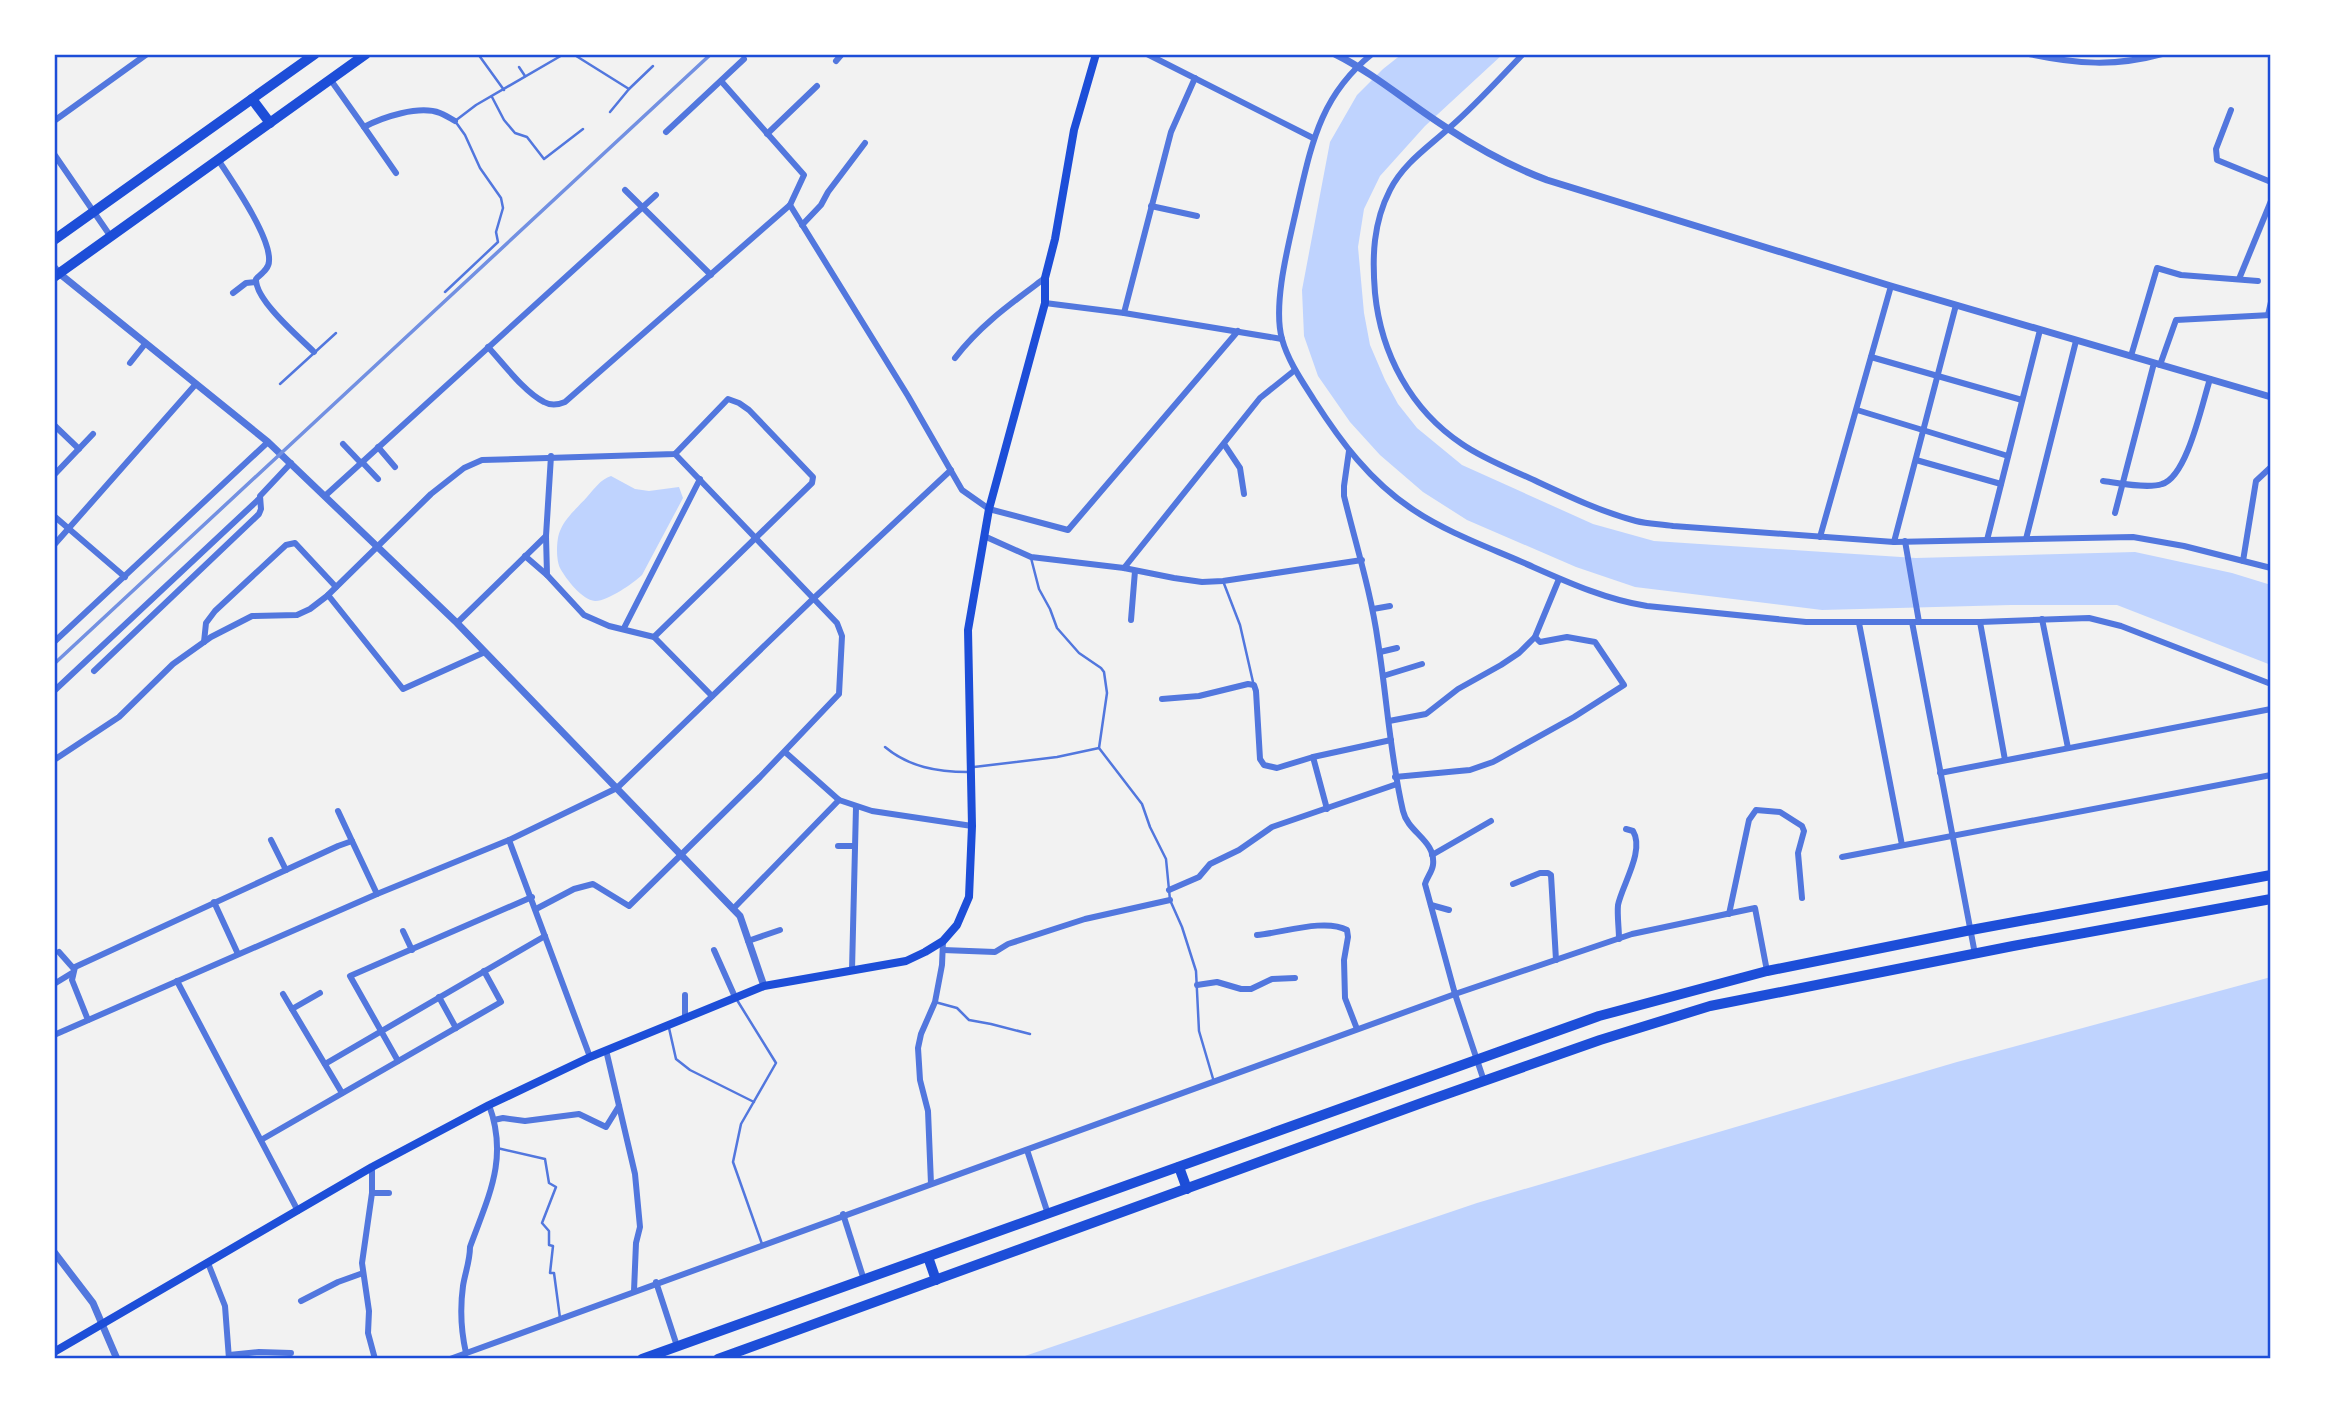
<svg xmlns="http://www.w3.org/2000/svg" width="2325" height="1413" font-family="Overpass,sans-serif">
<rect width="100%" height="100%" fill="#f2f2f2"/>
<!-- water -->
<g fill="#bfd3fe">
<polygon points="1402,54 1503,54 1425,126 1380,176 1364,209 1358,247 1364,313 1370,345 1385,380 1398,404 1417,428 1462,465 1593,524 1654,541 1916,558 2135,552 2232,573 2271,585 2271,665 2117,605 2011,605 1822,610 1635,587 1576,567 1467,520 1423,492 1380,455 1350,422 1318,376 1304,336 1302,290 1330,142 1357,95 1383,69"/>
<path d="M 611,476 L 635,489 L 649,491 L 679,487 L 683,498 L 642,575 C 634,583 606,602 595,601 C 582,600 566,579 560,568 C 556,560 556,540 560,531 C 565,518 578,507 587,497 C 594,489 601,479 611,476 Z"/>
<polygon points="2271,977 2271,1359 1016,1359 1477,1203 1957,1062"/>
</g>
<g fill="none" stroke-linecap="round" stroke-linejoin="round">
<!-- service -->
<g stroke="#5277de" stroke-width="2.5">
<polyline points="478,54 504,90"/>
<polyline points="573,54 629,89 653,66"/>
<polyline points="519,67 525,76"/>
<polyline points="492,97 504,120 515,133 527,137 544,159 583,129"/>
<polyline points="610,112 629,89"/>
<polyline points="445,292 498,242 496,232 503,208 501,198 480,168 465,135 455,121 476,105 564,54"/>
<polyline points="280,384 336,333"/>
<polyline points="1031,558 1039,589 1050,609 1057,628 1079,653 1101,668 1104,672 1107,693 1099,748 1142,804 1150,827 1166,859 1170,900 1182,927 1196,971 1199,1031 1214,1082"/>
<polyline points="1223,581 1240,625 1253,682"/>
<path d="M 885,747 C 909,767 937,772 968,772"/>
<polyline points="974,767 1057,757 1099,748"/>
<polyline points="737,1000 776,1063 741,1124 733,1162 762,1244"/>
<polyline points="935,1002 957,1008 969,1020 991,1024 1030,1034"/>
<polyline points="669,1028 676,1059 690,1070 754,1102"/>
<polyline points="497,1148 545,1159 549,1183 556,1187 542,1223 549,1231 549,1245 553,1246 550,1273 554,1273 560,1318"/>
</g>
<!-- minor -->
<g stroke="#5277de" stroke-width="6">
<polyline points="1147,54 1313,138"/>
<path d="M 1372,54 C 1321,95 1312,142 1298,202 C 1290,239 1272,303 1282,339 C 1288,361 1302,381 1314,400 C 1341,442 1370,481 1412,509 C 1446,532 1485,546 1522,562 C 1563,580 1603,599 1647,606 L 1806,622 L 1980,622 L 2089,618 L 2121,626 L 2271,684"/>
<path d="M 1523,54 C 1499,79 1475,106 1448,129 C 1427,148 1403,164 1390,190 C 1373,223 1372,257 1375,293 C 1381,354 1411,410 1462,444 C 1485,460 1513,470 1538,482 C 1570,497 1602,512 1636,521 C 1648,524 1661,524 1673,526 L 1894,542 L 2133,537 L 2184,546 L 2271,568"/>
<path d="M 2029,54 C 2076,64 2115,67 2162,54"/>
<polyline points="836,61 842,54"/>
<path d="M 330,79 L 364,127 C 383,117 419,105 440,113 C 445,115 450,118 455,121"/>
<polyline points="2231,110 2216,149 2217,160 2271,182"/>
<polyline points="54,121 147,54"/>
<polyline points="364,127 396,173"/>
<polyline points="666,132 744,59"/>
<polyline points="767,134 817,86"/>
<polyline points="54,154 111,237"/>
<path d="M 219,161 C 232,181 271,237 269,261 C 269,269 261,274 256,279 C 255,300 299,337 314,352"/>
<polyline points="625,190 711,275"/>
<polyline points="790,205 908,396 962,490 989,509 1068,530 1238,331"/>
<polyline points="1151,206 1197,216"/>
<polyline points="802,225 821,205 828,192 865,143"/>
<polyline points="2239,279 2271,201"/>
<polyline points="233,293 246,283 256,282"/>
<polyline points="1045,303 1124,313 1282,339"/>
<polyline points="1124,313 1171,132 1195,78"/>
<polyline points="2268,315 2271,302"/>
<path d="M 488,347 C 503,363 524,392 544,402 C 551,406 558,405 565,402 L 790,205 L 804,175 L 721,81"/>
<polyline points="2131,356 2157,268 2181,275 2258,281"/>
<polyline points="1871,357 2022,400"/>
<path d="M 955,358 C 980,325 1013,302 1045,278"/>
<polyline points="130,363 145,344"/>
<polyline points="2160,365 2176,320 2271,315"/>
<polyline points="1857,410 2008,456"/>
<polyline points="54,425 79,449"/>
<polyline points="343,444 361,463"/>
<polyline points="1224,444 1240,468 1244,494"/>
<polyline points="378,447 395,467"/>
<path d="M 1349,451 L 1344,486 L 1344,496 C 1356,545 1371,592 1378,642 C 1387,698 1390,756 1403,811 C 1408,833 1436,840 1433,865 C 1432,872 1427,877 1425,884 L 1455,994 L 1484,1081"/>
<polyline points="551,456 546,536 547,575 584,615 609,626 654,637 712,696"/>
<polyline points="1916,460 2001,484"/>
<polyline points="362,462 378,479"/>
<polyline points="54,475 93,434"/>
<path d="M 2103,481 C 2118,483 2148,489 2162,484 C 2187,477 2202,404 2210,379"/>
<polyline points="326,495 656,195"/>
<polyline points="2115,513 2154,363"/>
<polyline points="54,516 125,577"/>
<polyline points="984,536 1031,557 1124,568 1174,578 1202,582 1223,581 1362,560"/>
<polyline points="1820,537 1891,286"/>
<polyline points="2026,539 2076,341"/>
<polyline points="1987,540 2040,330"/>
<polyline points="1905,541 1919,622"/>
<polyline points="1894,542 1956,305"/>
<polyline points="54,545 195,385"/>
<polyline points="525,556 547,575"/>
<polyline points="2243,561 2256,481 2271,467"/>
<polyline points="1124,568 1260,398 1295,370"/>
<polyline points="328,595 403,689 485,652"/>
<polyline points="1373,609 1390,606"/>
<polyline points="2042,619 2068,748"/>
<polyline points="1131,620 1135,571"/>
<polyline points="1912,622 1975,954"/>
<polyline points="1980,622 2005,760"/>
<polyline points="457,623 546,536"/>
<polyline points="1859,623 1902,845"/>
<polyline points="624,628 700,479"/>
<polyline points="54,642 268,442"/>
<polyline points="204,642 206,623 215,611 286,545 295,543 336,587"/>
<polyline points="1380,652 1397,648"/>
<polyline points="94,671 259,514 261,509 260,496 291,463"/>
<polyline points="1383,676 1422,664"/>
<polyline points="54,691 259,499"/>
<polyline points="1162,699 1199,696 1248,684 1254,685 1256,691 1260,759 1264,765 1277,768 1313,757 1391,740"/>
<polyline points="1389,721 1426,714 1458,689 1501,665 1519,653 1535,637 1559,579"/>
<polyline points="785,752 839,800 872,811 972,826"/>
<polyline points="1313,757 1327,809"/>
<polyline points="54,760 119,717 173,664 211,637 252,616 297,615 310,609 327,596 431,494 464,468 482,460 675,454 728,399 739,403 749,410 813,477 812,483 654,637"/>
<polyline points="1940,773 2271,709"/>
<polyline points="1395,777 1470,770 1493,762 1574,717 1624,685 1595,642 1567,637 1540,642 1535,637"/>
<polyline points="338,811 352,841"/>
<polyline points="271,840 286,870"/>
<polyline points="509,840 590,1057"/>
<polyline points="838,846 855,846"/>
<polyline points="1432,855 1491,821"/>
<polyline points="1842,857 2271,775"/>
<polyline points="1513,884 1540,873 1548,873 1551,875 1556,960"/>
<polyline points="1169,890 1199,877 1210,864 1239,850 1272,827 1397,784"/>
<polyline points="214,902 238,954"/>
<polyline points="1431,905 1449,910"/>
<polyline points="536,909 574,889 593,884 629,906 760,777 839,694 842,636 837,623 675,454"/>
<polyline points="733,909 839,800"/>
<polyline points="1729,914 1749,820 1756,810 1780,812 1802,826 1804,831 1798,853 1802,898"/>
<polyline points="403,931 412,950"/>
<path d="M 1257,935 C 1282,933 1325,918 1347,930 L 1348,937 L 1344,960 L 1345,998 L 1357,1029"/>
<path d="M 1619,939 C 1619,928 1617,916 1618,905 C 1622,885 1645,851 1633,831 L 1626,829"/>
<polyline points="748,941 780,930"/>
<polyline points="714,950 735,997"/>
<polyline points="943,950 995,952 1008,944 1085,919 1170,900"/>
<polyline points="59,952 74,969"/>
<polyline points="852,970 856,807"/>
<polyline points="177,981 298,1211"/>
<polyline points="54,984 72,973"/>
<polyline points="1197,985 1217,982 1241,989 1251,989 1272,979 1295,978"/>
<polyline points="283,994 342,1093"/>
<polyline points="685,995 685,1018"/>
<polyline points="439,997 456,1028"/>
<polyline points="292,1009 320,993"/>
<polyline points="88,1020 72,980 75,967 338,846 352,841 377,894"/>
<polyline points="54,1035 377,894 509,840 617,788 814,598 951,470"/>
<polyline points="606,1050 635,1174 640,1227 636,1243 634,1291"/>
<polyline points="398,1061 350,976 532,897"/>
<polyline points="325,1064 545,936"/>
<polyline points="494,1120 503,1118 525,1121 579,1114 606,1127 619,1106"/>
<polyline points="261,1140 501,1002 484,971"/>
<polyline points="1027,1150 1048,1214"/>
<polyline points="372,1167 372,1193 362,1263 369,1311 368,1333 375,1359"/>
<polyline points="931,1184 928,1111 920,1080 918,1048 921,1034 935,1002 942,965 943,941"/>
<polyline points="372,1193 389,1193"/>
<polyline points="843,1214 864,1280"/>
<polyline points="208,1263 225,1306 229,1359"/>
<polyline points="656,1282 677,1346"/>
<polyline points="301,1301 338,1282 363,1273"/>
<path d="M 466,1353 C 461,1331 460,1308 463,1286 C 465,1273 470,1261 470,1247 C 488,1197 509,1159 489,1105"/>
<polyline points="229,1355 259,1352 291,1353"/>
<polyline points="450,1359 1455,994 1632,934 1755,908 1767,971"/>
</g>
<!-- tertiary -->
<g stroke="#5277de" stroke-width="7">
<path d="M 1335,54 C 1375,74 1409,104 1447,128 C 1479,149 1512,167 1547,180 L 1891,286 L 2271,397"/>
<polyline points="54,267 60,274 268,442 457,623 740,916 764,986"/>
<polyline points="54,1252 93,1303 117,1359"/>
</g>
<!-- secondary -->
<polyline stroke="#1d4ed8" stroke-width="8" points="54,1352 372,1167 489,1105 590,1057 764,986 906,961 925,952 943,941 957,925 969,897 972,826 968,630 989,509 1045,303 1045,278 1055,239 1074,130 1096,54"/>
<!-- primary -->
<g stroke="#1d4ed8" stroke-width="10">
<polyline points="252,99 270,123"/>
<polyline points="54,240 315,54"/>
<polyline points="54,277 366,54"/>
<polyline points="1179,1167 1187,1189"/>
<polyline points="928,1257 936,1280"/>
<polyline points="642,1359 1599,1016 1767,971 1971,930 2271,875"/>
<polyline points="718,1359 1427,1101 1600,1040 1710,1006 2013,946 2271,899"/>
</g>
<!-- rail -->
<polyline stroke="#7290e2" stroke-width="3.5" points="54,664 711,54"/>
</g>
<!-- border -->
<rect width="2325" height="1413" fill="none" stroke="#ffffff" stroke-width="112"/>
<rect x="56" y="56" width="2213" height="1301" fill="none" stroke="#1d4ed8" stroke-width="2.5"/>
</svg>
